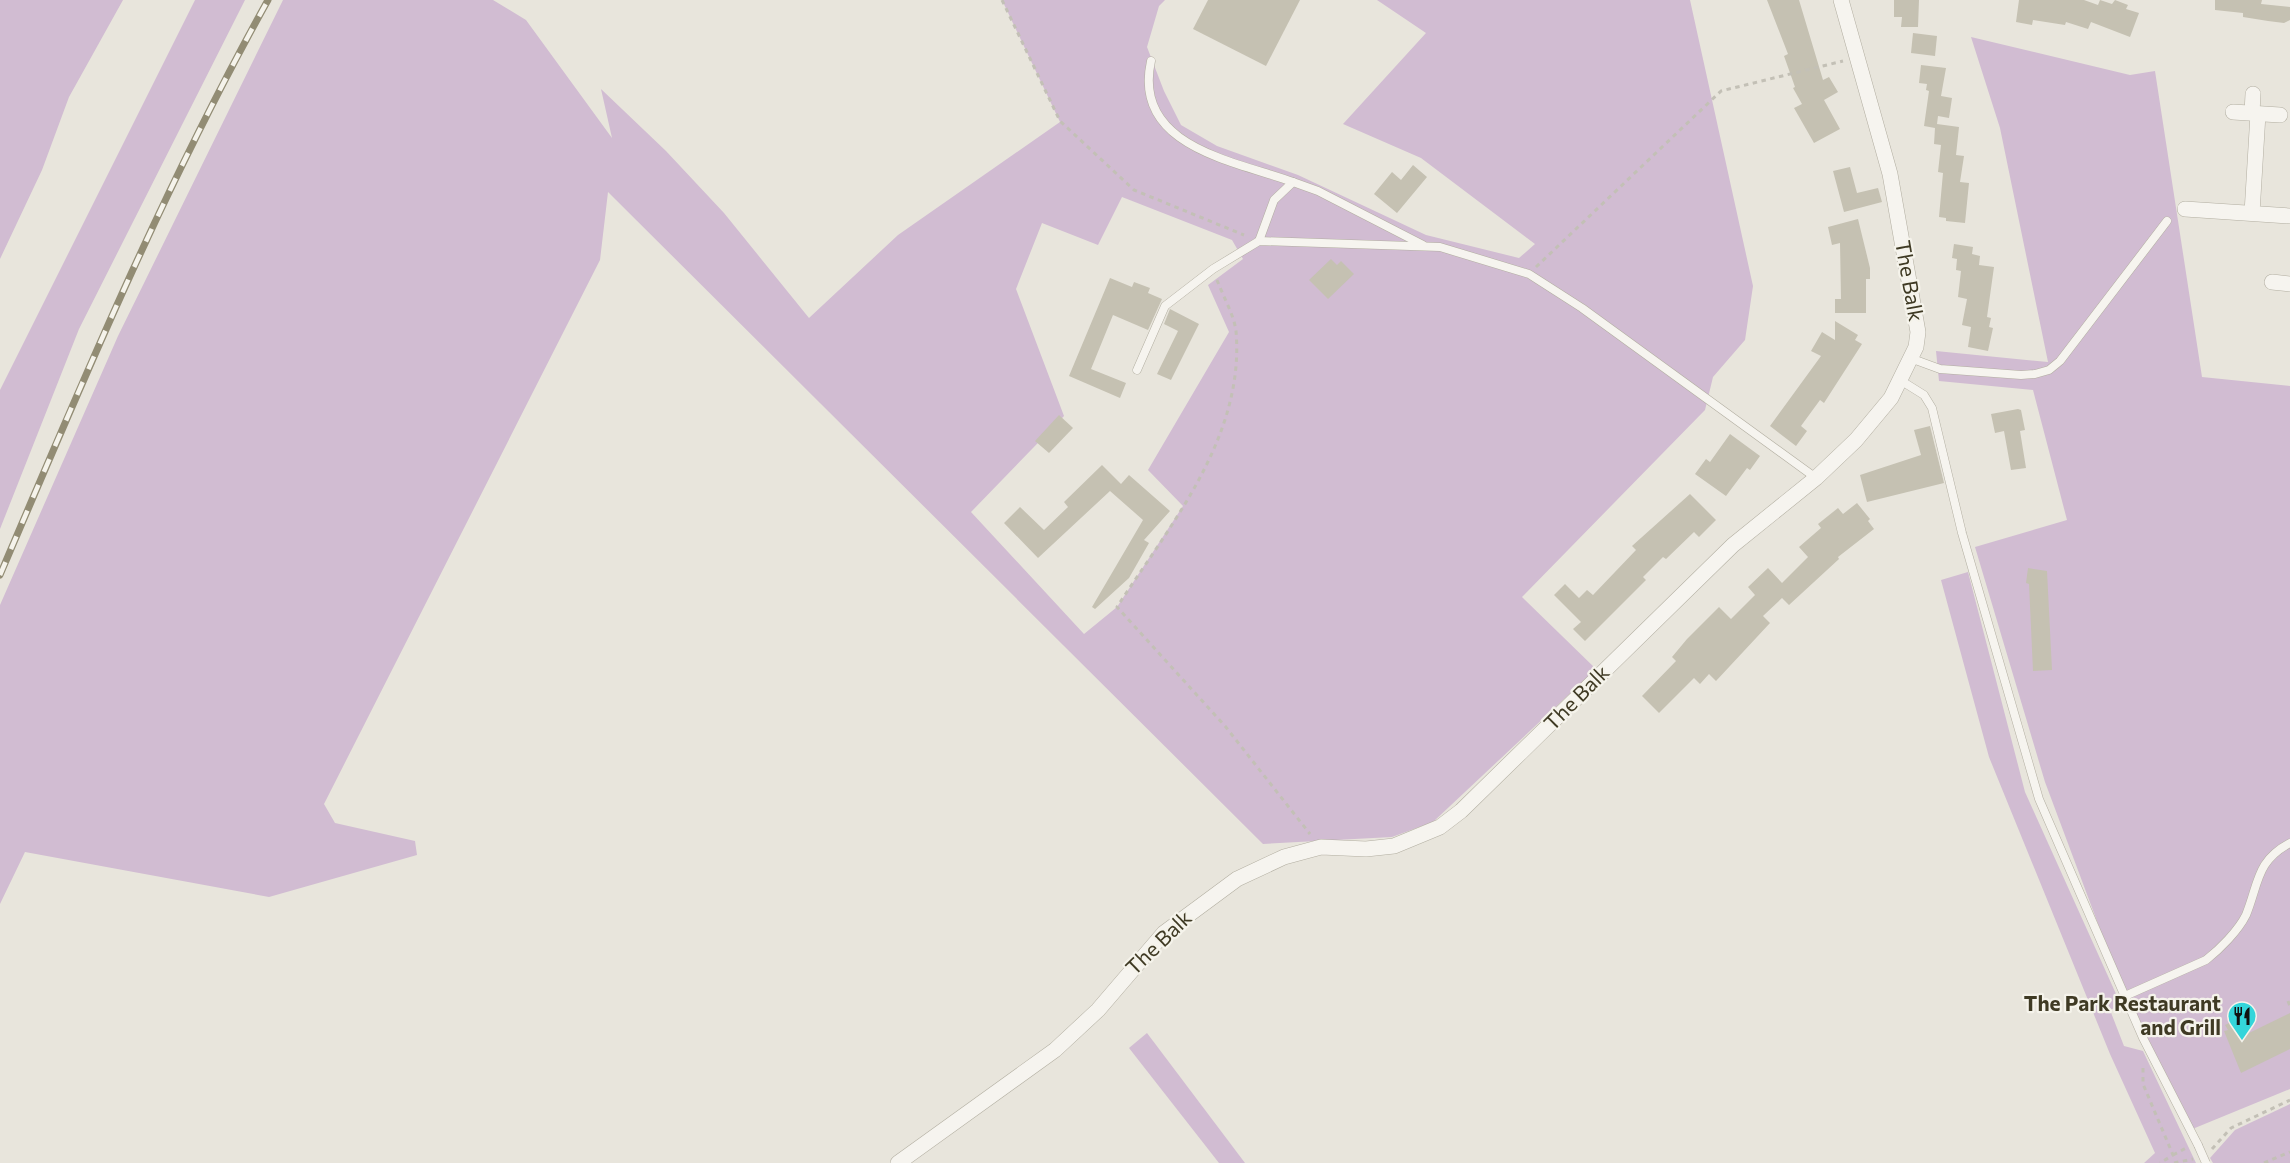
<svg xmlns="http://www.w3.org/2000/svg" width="2290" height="1163" font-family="Commissioner,sans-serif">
<rect width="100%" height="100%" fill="#e8e5dc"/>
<!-- green -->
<g fill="#d1bcd2" fill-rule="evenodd">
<polygon points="0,0 123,0 69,97 42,170 0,259"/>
<polygon points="195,0 245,0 79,329 0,529 0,390"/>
<path d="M 283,0 L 493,0 L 526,20 L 612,138 L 601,89 L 666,151 L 724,213 L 809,318 L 898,235 L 1060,122 L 1002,0 L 1165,0 L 1159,6 L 1147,47 L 1164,91 L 1181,125 L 1217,146 L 1298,175 L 1426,235 L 1519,258 L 1535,244 L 1421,158 L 1343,124 L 1426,33 L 1377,0 L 1690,0 L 1753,286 L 1745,340 L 1713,377 L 1705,410 L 1522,597 L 1596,669 L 1433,822 L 1392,837 L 1263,844 L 608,192 L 600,260 L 324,804 L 335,823 L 415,841 L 417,855 L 269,897 L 25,852 L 0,904 L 0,605 L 118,336 ZM 1122,197 L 1232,240 L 1243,259 L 1208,285 L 1229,332 L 1148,470 L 1183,506 L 1117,607 L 1084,634 L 971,512 L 1064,416 L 1016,289 L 1042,223 L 1098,245 Z"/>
<polygon points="1971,37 2130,75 2155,71 2202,377 2290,386 2290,1089 2190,1130 2125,996 2045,782 1975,547 2067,520 2033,390 1939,381 1936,351 2048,362 2000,128"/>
<polygon points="1968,572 2025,792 2121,1005 2110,1010 2124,1046 2143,1051 2196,1163 2144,1163 2155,1153 2110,1054 1989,757 1941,580"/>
<polygon points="1147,1033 1245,1163 1219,1163 1129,1048"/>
<polygon points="2290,1104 2290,1163 2213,1163 2210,1158 2235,1130"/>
</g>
<!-- building -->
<g fill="#c5c1b2">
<polygon points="1208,0 1300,0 1266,66 1193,29"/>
<polygon points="1767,0 1799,0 1823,80 1829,77 1838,92 1824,100 1840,129 1814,143 1794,108 1802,104 1793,88 1795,87 1784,56 1788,54"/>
<polygon points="1894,0 1919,0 1918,27 1901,27 1902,17 1894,17"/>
<polygon points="2019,0 2084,0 2098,5 2100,0 2112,4 2115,0 2128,5 2126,9 2139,13 2130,37 2091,22 2088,29 2066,22 2065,25 2033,20 2032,25 2016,22"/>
<polygon points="2215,0 2262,0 2261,4 2290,7 2290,20 2284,23 2268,21 2243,17 2243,13 2215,10"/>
<polygon points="1913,33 1937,36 1935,56 1911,53"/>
<polygon points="1921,65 1946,68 1941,96 1952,98 1949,118 1938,116 1937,124 1959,127 1956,155 1964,156 1960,182 1969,183 1965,223 1946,221 1946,218 1939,217 1943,173 1938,172 1941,145 1934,144 1935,128 1924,126 1929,91 1926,90 1927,84 1919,83"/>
<polygon points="1413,165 1427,177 1397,213 1374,194 1392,172 1401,180"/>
<polygon points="1850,167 1857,193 1878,188 1882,202 1844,212 1833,171"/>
<polygon points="1858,219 1870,268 1870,279 1866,279 1866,313 1835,313 1835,299 1841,299 1840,243 1832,245 1828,227"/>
<polygon points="1954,244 1973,247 1972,254 1980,256 1979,265 1994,267 1987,317 1991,318 1989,327 1993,328 1988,351 1968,347 1971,327 1962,325 1967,299 1958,297 1961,271 1956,270 1957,259 1952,258"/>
<polygon points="1331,259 1337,265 1341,261 1354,274 1328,299 1309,280"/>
<polygon points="1110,278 1132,287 1134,282 1150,288 1148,293 1162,299 1148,330 1113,315 1091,369 1126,383 1120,398 1069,376"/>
<polygon points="1170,309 1199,324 1171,380 1157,374 1178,331 1164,324"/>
<polygon points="1835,321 1858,335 1855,340 1862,344 1824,403 1820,400 1801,426 1807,431 1796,446 1770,426 1821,356 1811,351 1822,332 1835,340"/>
<polygon points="2018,409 2021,410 2025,430 2020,431 2026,468 2011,470 2004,431 1995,433 1991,414"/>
<polygon points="1059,415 1073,428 1049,453 1035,441"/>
<polygon points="1930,426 1944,483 1867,502 1860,475 1921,455 1914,430"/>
<polygon points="1730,434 1760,456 1750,470 1747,468 1726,496 1695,474 1706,459 1710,462"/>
<polygon points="1102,465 1121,484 1129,475 1170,511 1144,540 1149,543 1129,578 1095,609 1092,607 1143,520 1110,491 1038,558 1004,523 1020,507 1044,530 1068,507 1064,502"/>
<polygon points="1690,494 1716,520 1699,537 1694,532 1666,559 1663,557 1643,577 1646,580 1585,641 1573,629 1581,622 1554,595 1565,584 1579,598 1587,590 1593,595 1636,550 1632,546"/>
<polygon points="1857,503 1870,519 1868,521 1874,529 1838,557 1839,559 1789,605 1782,598 1763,616 1770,623 1716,681 1709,674 1700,684 1694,678 1659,713 1642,696 1676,661 1672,657 1687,639 1719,607 1731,619 1755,595 1748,587 1768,568 1782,583 1808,557 1799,547 1821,528 1818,524 1838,508 1843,514"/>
<polygon points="2028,568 2047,571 2052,670 2033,671 2029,584 2026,583"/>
<polygon points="2290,1013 2290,1049 2241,1073 2224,1031 2228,1030 2225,1025 2240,1018 2249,1033"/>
</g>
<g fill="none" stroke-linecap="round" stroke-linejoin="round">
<!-- service casing -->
<g stroke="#b2aea1" stroke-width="9">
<g id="service">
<path d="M 1151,61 C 1132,147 1235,161 1293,182"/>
<polyline points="1259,241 1274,200 1293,182 1318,191 1423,245"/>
<polyline points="1910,358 1940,369 2021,375 2035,374 2049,370 2060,361 2167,221"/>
<polyline points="1137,370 1165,306 1213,269 1259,241 1440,247 1529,274 1582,308 1816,478"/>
<polyline points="1900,380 1924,395 1932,408 1962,533 2039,799 2143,1038 2198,1145"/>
<path d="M 2125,996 L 2206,960 C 2220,949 2238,931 2246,915 C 2259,883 2256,861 2290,843"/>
</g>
</g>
<!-- minor casing -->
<g stroke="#b2aea1" stroke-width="16">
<g id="minor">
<polyline points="2233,112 2280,115"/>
<polyline points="2252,113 2253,94"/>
<polyline points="2185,209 2290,216"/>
<polyline points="2252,213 2258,114"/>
<polyline points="2272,282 2290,284"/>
<polyline points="898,1163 1055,1050 1098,1010 1164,933 1237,879 1284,857 1321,847 1366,849 1394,846 1440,827 1461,811 1733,545 1816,478 1856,440 1891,398 1916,347 1918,332 1890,174 1841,0"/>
</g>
</g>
<!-- path -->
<g stroke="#c3c0b6" stroke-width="3" stroke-dasharray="4.5 4.5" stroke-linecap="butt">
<polyline points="1002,0 1060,121 1134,190 1244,235"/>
<polyline points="1536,267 1721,91 1843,61"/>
<path d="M 1217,280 C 1223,296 1234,315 1236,331 C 1245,436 1171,524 1117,607 L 1225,726 L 1310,834"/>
<polyline points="2288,1001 2290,1006"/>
<polyline points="2143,1068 2143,1084 2173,1155 2160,1163"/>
<polyline points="2212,1149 2231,1128 2290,1100"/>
<polyline points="2173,1155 2188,1147"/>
<polyline points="2174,1163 2193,1159"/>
<polyline points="2264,1163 2290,1152"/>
</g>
<!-- service -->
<use href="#service" stroke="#f6f4ef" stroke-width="8"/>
<!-- minor -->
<use href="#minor" stroke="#f6f4ef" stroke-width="15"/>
<!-- rail casing -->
<g stroke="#928c74" stroke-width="7">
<path id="rail" d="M 0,575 C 83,380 165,185 268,0"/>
</g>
<!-- rail -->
<use href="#rail" stroke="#f5f3eb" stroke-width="4.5" stroke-dasharray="14" stroke-linecap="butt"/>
<!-- service-bridge casing -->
<g stroke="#b2aea1" stroke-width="9" stroke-linecap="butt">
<polyline id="service-bridge" points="2198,1145 2206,1163"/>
</g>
<!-- service-bridge -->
<use href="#service-bridge" stroke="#f6f4ef" stroke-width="8"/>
</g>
<!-- icons -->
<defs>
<g id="restaurant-pin" transform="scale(1.5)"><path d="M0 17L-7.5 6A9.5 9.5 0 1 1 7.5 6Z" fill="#33d5da" stroke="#f5f3eb"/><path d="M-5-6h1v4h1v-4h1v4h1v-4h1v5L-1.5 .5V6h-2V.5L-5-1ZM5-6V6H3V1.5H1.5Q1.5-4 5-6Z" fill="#111"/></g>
</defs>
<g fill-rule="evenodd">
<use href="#restaurant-pin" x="2242" y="1016"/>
</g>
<g text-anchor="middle" stroke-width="4.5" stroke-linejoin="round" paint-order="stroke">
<!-- street labels -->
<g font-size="21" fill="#3f3a24" stroke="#f5f3eb">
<text transform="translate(1909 281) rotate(80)" y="7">The Balk</text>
<text transform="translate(1577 698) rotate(-45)" y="7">The Balk</text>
<text transform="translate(1159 943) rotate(-44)" y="7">The Balk</text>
</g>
<!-- poi labels -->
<g font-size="21" font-weight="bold" fill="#3f3a24" stroke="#f5f3eb" text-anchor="end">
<text x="2221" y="1011">The Park Restaurant<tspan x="2221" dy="24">and Grill</tspan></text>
</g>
</g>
</svg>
